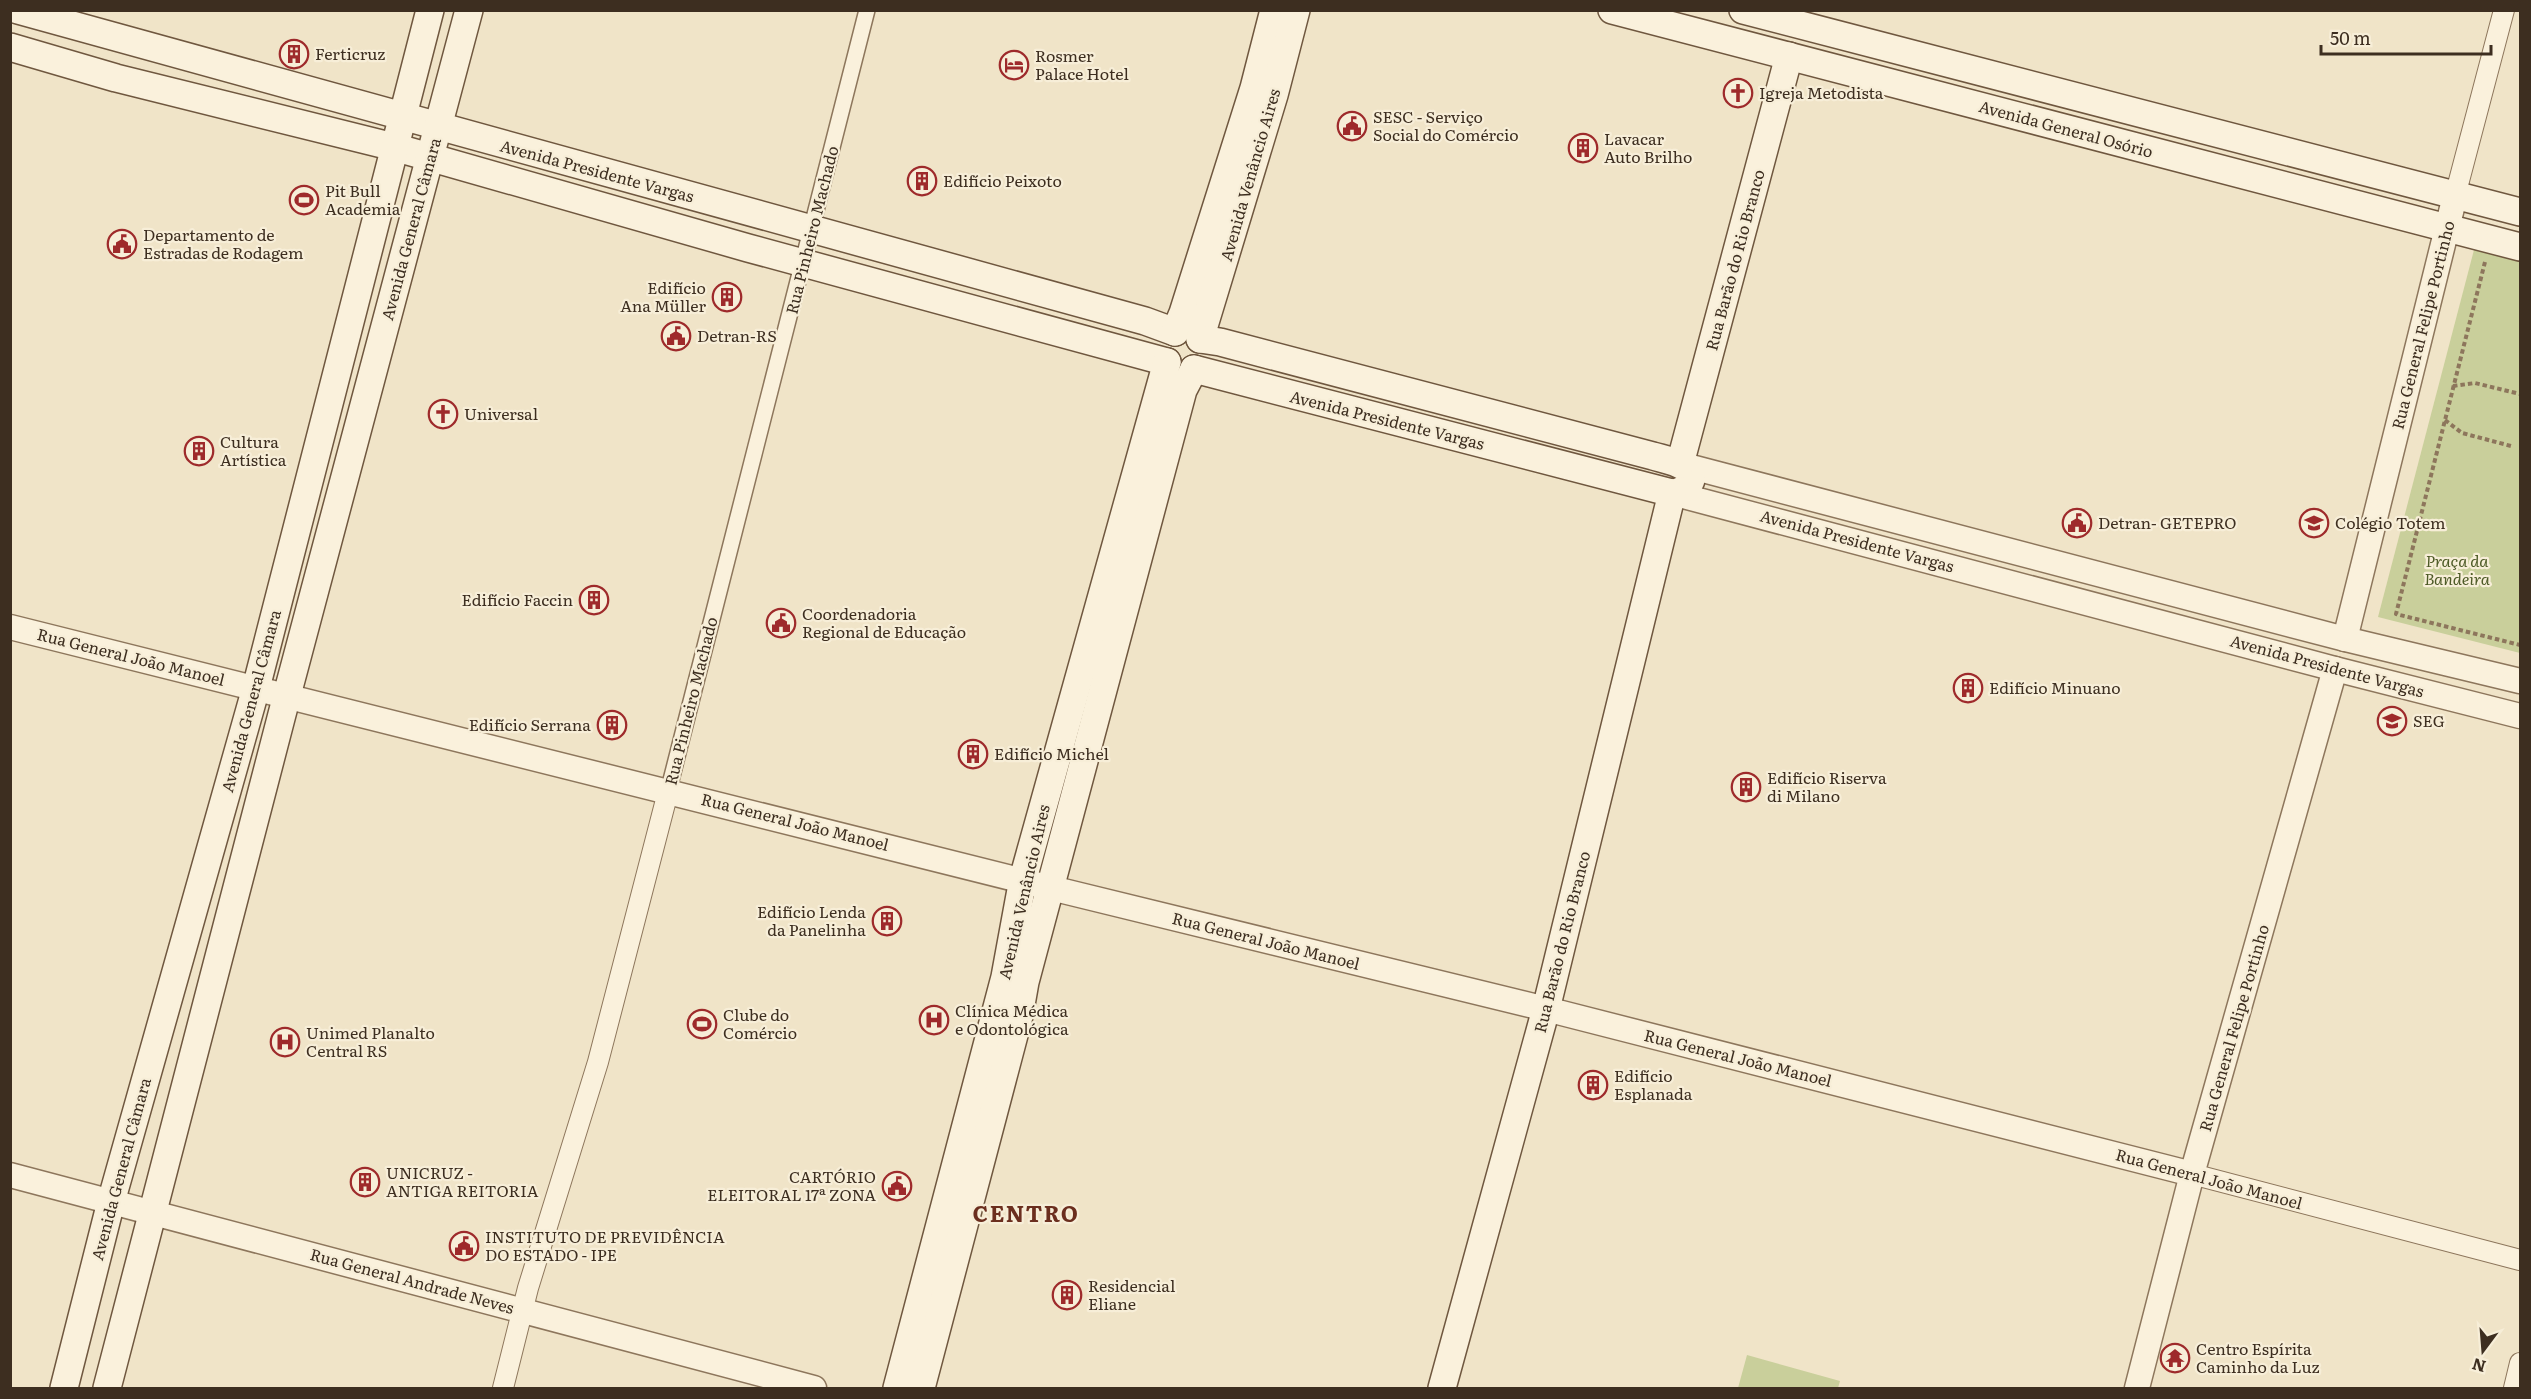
<svg xmlns="http://www.w3.org/2000/svg" width="2531" height="1399" font-family="Literata,serif">
<rect width="100%" height="100%" fill="#f0e4c8"/>
<!-- green -->
<g fill="#c9cf9b">
<polygon points="2475,246 2520,258 2520,653 2378,617"/>
<polygon points="1747,1355 1840,1381 1838,1388 1738,1388"/>
</g>
<g fill="none" stroke-linecap="round" stroke-linejoin="round">
<!-- pedestrian casing -->
<g stroke="#8d765c" stroke-width="18">
<polyline id="pedestrian" points="668,792 867,10"/>
</g>
<!-- minor casing -->
<g stroke="#8d765c" stroke-width="22">
<g id="minor">
<polyline points="2455,196 2504,10"/>
<polyline points="2192,1174 2520,1260"/>
<polyline points="503,1388 528,1288 598,1062 668,792"/>
<polyline points="2514,1388 2520,1363"/>
</g>
</g>
<!-- tertiary casing -->
<g stroke="#8d765c" stroke-width="27">
<g id="tertiary">
<polyline points="1680,464 2345,639 2520,681"/>
<polyline points="1672,493 2335,669 2520,716"/>
<polyline points="10,627 1051,888 1546,1009 2192,1174"/>
<polyline points="2345,639 2455,196"/>
<polyline points="10,1175 814,1388"/>
<polyline points="2137,1388 2192,1174 2335,669"/>
</g>
</g>
<!-- secondary casing -->
<g stroke="#6f573f" stroke-width="30">
<g id="secondary">
<polyline points="18,10 1145,321 1175,332"/>
<polyline points="1612,10 2520,247"/>
<polyline points="1743,10 2520,212"/>
<polyline points="10,47 116,78 394,147 748,248 1167,362"/>
<polyline points="1175,332 1183,313 1254,88 1274,10"/>
<polyline points="1200,339 1274,95 1296,10"/>
<path d="M 1194,369 L 1672,493 C 1685,492 1699,479 1686,468 C 1677,461 1663,459 1653,456 L 1220,342 L 1200,339"/>
<polyline points="1680,464 1789,56"/>
<polyline points="64,1388 111,1202 256,688 430,10"/>
<polyline points="107,1388 287,695 469,10"/>
<polyline points="897,1388 1005,977 1023,879 1167,362"/>
<polyline points="921,1388 1019,1016 1025,982 1183,390 1194,369"/>
<polyline points="1442,1388 1546,1009 1672,493"/>
</g>
</g>
<!-- path -->
<g stroke="#8d765c" stroke-width="4" stroke-dasharray="4.5 3" stroke-linecap="butt">
<polyline points="2485,262 2396,614 2520,645"/>
<polyline points="2453,386 2475,383 2520,394"/>
<polyline points="2445,420 2462,433 2511,446"/>
</g>
<!-- pedestrian -->
<use href="#pedestrian" stroke="#faf1dc" stroke-width="15"/>
<!-- minor -->
<use href="#minor" stroke="#faf1dc" stroke-width="20"/>
<!-- tertiary -->
<use href="#tertiary" stroke="#faf1dc" stroke-width="24"/>
<!-- secondary -->
<use href="#secondary" stroke="#faf1dc" stroke-width="27"/>
</g>
<!-- icons -->
<defs>
<g id="building-ring" transform="scale(1.5)"><circle r="9.5" fill="#f7eed8" stroke="#9e2a2b" stroke-width="1.5"/><path d="M-4-6H4V6H1V3H-1V6H-4ZM-2.5-4.3h1.7v1.8h-1.7ZM.8-4.3h1.7v1.8H.8ZM-2.5-1h1.7V.8h-1.7ZM.8-1h1.7V.8H.8Z" fill="#9e2a2b"/></g>
<g id="hotel-ring" transform="scale(1.5)"><circle r="9.5" fill="#f7eed8" stroke="#9e2a2b" stroke-width="1.5"/><path d="M-6-4.5h1.5V1H6V5H4.5V3h-9V5H-6ZM-4 0a1.8 1.8 0 1 1 3.6 0ZM.5 0V-2.5h3Q6-2.5 6 0Z" fill="#9e2a2b"/></g>
<g id="church-ring" transform="scale(1.5)"><circle r="9.5" fill="#f7eed8" stroke="#9e2a2b" stroke-width="1.5"/><path d="M-1.2-6h2.4v3.5h3.3v2.4h-3.3V6h-2.4V-.1h-3.3v-2.4h3.3Z" fill="#9e2a2b"/></g>
<g id="civic-ring" transform="scale(1.5)"><circle r="9.5" fill="#f7eed8" stroke="#9e2a2b" stroke-width="1.5"/><path d="M-.6-6.5H3V-4.5H.6V-3L4-1V1h2V6H-6V1h2V-1L-.6-3ZM-1.2 2.5V6h2.4V2.5Z" fill="#9e2a2b"/></g>
<g id="stadium-ring" transform="scale(1.5)"><circle r="9.5" fill="#f7eed8" stroke="#9e2a2b" stroke-width="1.5"/><path d="M0-5a6.5 5 0 1 0 0 10a6.5 5 0 1 0 0-10ZM-3.5-1.8h7v3.6h-7Z" fill="#9e2a2b"/></g>
<g id="school-ring" transform="scale(1.5)"><circle r="9.5" fill="#f7eed8" stroke="#9e2a2b" stroke-width="1.5"/><path d="M0-5L7-2L0 1L-7-2ZM-4 1L0 2.5L4 1V4Q0 6-4 4Z" fill="#9e2a2b"/></g>
<g id="university-ring" transform="scale(1.5)"><circle r="9.5" fill="#f7eed8" stroke="#9e2a2b" stroke-width="1.5"/><path d="M0-5L7-2L0 1L-7-2ZM-4 1L0 2.5L4 1V4Q0 6-4 4Z" fill="#9e2a2b"/></g>
<g id="hospital-ring" transform="scale(1.5)"><circle r="9.5" fill="#f7eed8" stroke="#9e2a2b" stroke-width="1.5"/><path d="M-5-5h3v3.5h4V-5h3V5h-3V1.5h-4V5h-3Z" fill="#9e2a2b"/></g>
<g id="temple-ring" transform="scale(1.5)"><circle r="9.5" fill="#f7eed8" stroke="#9e2a2b" stroke-width="1.5"/><path d="M0-6L5-2H3V0L6.5 2.5H4V6H1.5V3h-3V6H-4V2.5H-6.5L-3 0V-2H-5Z" fill="#9e2a2b"/></g>
</defs>
<g fill-rule="evenodd">
<use href="#building-ring" x="294" y="54"/>
<use href="#hotel-ring" x="1014" y="65"/>
<use href="#church-ring" x="1738" y="93"/>
<use href="#civic-ring" x="1352" y="126"/>
<use href="#building-ring" x="1583" y="148"/>
<use href="#building-ring" x="922" y="181"/>
<use href="#stadium-ring" x="304" y="200"/>
<use href="#civic-ring" x="122" y="244"/>
<use href="#building-ring" x="727" y="297"/>
<use href="#civic-ring" x="676" y="336"/>
<use href="#church-ring" x="443" y="414"/>
<use href="#building-ring" x="199" y="451"/>
<use href="#civic-ring" x="2077" y="523"/>
<use href="#school-ring" x="2314" y="523"/>
<use href="#building-ring" x="594" y="600"/>
<use href="#civic-ring" x="781" y="623"/>
<use href="#building-ring" x="1968" y="688"/>
<use href="#university-ring" x="2392" y="721"/>
<use href="#building-ring" x="612" y="725"/>
<use href="#building-ring" x="973" y="754"/>
<use href="#building-ring" x="1746" y="787"/>
<use href="#building-ring" x="887" y="921"/>
<use href="#hospital-ring" x="934" y="1020"/>
<use href="#stadium-ring" x="702" y="1024"/>
<use href="#hospital-ring" x="285" y="1042"/>
<use href="#building-ring" x="1593" y="1085"/>
<use href="#building-ring" x="365" y="1182"/>
<use href="#civic-ring" x="897" y="1186"/>
<use href="#civic-ring" x="464" y="1246"/>
<use href="#building-ring" x="1067" y="1295"/>
<use href="#temple-ring" x="2175" y="1358"/>
</g>
<g text-anchor="middle" stroke-width="4.5" stroke-linejoin="round" paint-order="stroke">
<!-- poi labels -->
<g font-size="16" fill="#3d2e20" stroke="#f7eed8" text-anchor="start">
<text x="315" y="60">Ferticruz</text>
<text x="1035" y="62">Rosmer<tspan x="1035" dy="18">Palace Hotel</tspan></text>
<text x="1759" y="99">Igreja Metodista</text>
<text x="1373" y="123">SESC - Serviço<tspan x="1373" dy="18">Social do Comércio</tspan></text>
<text x="1604" y="145">Lavacar<tspan x="1604" dy="18">Auto Brilho</tspan></text>
<text x="943" y="187">Edifício Peixoto</text>
<text x="325" y="197">Pit Bull<tspan x="325" dy="18">Academia</tspan></text>
<text x="143" y="241">Departamento de<tspan x="143" dy="18">Estradas de Rodagem</tspan></text>
<text x="706" y="294" text-anchor="end">Edifício<tspan x="706" dy="18">Ana Müller</tspan></text>
<text x="697" y="342">Detran-RS</text>
<text x="464" y="420">Universal</text>
<text x="220" y="448">Cultura<tspan x="220" dy="18">Artística</tspan></text>
<text x="2098" y="529">Detran- GETEPRO</text>
<text x="2335" y="529">Colégio Totem</text>
<text x="573" y="606" text-anchor="end">Edifício Faccin</text>
<text x="802" y="620">Coordenadoria<tspan x="802" dy="18">Regional de Educação</tspan></text>
<text x="1989" y="694">Edifício Minuano</text>
<text x="2413" y="727">SEG</text>
<text x="591" y="731" text-anchor="end">Edifício Serrana</text>
<text x="994" y="760">Edifício Michel</text>
<text x="1767" y="784">Edifício Riserva<tspan x="1767" dy="18">di Milano</tspan></text>
<text x="866" y="918" text-anchor="end">Edifício Lenda<tspan x="866" dy="18">da Panelinha</tspan></text>
<text x="955" y="1017">Clínica Médica<tspan x="955" dy="18">e Odontológica</tspan></text>
<text x="723" y="1021">Clube do<tspan x="723" dy="18">Comércio</tspan></text>
<text x="306" y="1039">Unimed Planalto<tspan x="306" dy="18">Central RS</tspan></text>
<text x="1614" y="1082">Edifício<tspan x="1614" dy="18">Esplanada</tspan></text>
<text x="386" y="1179">UNICRUZ -<tspan x="386" dy="18">ANTIGA REITORIA</tspan></text>
<text x="876" y="1183" text-anchor="end">CARTÓRIO<tspan x="876" dy="18">ELEITORAL 17ª ZONA</tspan></text>
<text x="485" y="1243">INSTITUTO DE PREVIDÊNCIA<tspan x="485" dy="18">DO ESTADO - IPE</tspan></text>
<text x="1088" y="1292">Residencial<tspan x="1088" dy="18">Eliane</tspan></text>
<text x="2196" y="1355">Centro Espírita<tspan x="2196" dy="18">Caminho da Luz</tspan></text>
</g>
<!-- street labels -->
<g font-size="16" fill="#3d2e20" stroke="#f7eed8">
<text transform="translate(2066 129) rotate(15)" y="6">Avenida General Osório</text>
<text transform="translate(597 171) rotate(15)" y="6">Avenida Presidente Vargas</text>
<text transform="translate(1250 175) rotate(-74)" y="6">Avenida Venâncio Aires</text>
<text transform="translate(411 229) rotate(-75)" y="6">Avenida General Câmara</text>
<text transform="translate(812 230) rotate(-76)" y="6">Rua Pinheiro Machado</text>
<text transform="translate(1735 260) rotate(-75)" y="6">Rua Barão do Rio Branco</text>
<text transform="translate(2423 325) rotate(-76)" y="6">Rua General Felipe Portinho</text>
<text transform="translate(1387 420) rotate(14)" y="6">Avenida Presidente Vargas</text>
<text transform="translate(1857 541) rotate(15)" y="6">Avenida Presidente Vargas</text>
<text transform="translate(131 657) rotate(14)" y="6">Rua General João Manoel</text>
<text transform="translate(2327 666) rotate(15)" y="6">Avenida Presidente Vargas</text>
<text transform="translate(251 701) rotate(-75)" y="6">Avenida General Câmara</text>
<text transform="translate(691 701) rotate(-76)" y="6">Rua Pinheiro Machado</text>
<text transform="translate(795 822) rotate(14)" y="6">Rua General João Manoel</text>
<text transform="translate(1024 892) rotate(-77)" y="6">Avenida Venâncio Aires</text>
<text transform="translate(1266 941) rotate(14)" y="6">Rua General João Manoel</text>
<text transform="translate(1562 942) rotate(-76)" y="6">Rua Barão do Rio Branco</text>
<text transform="translate(2234 1028) rotate(-74)" y="6">Rua General Felipe Portinho</text>
<text transform="translate(1738 1058) rotate(14)" y="6">Rua General João Manoel</text>
<text transform="translate(121 1169) rotate(-75)" y="6">Avenida General Câmara</text>
<text transform="translate(2209 1179) rotate(15)" y="6">Rua General João Manoel</text>
<text transform="translate(412 1281) rotate(15)" y="6">Rua General Andrade Neves</text>
</g>
<!-- park labels -->
<g font-size="16" font-style="italic" fill="#4d5a26" stroke="#f7eed8">
<text x="2457" y="567">Praça da<tspan x="2457" dy="18">Bandeira</tspan></text>
</g>
<!-- district labels -->
<g font-size="22" font-weight="bold" letter-spacing="1.5" fill="#6b2e1e" stroke="#f7eed8">
<text x="1026" y="1222">CENTRO</text>
</g>
</g>
<!-- border -->
<rect width="2531" height="1399" fill="none" stroke="#3d2e20" stroke-width="24"/>
<!-- north arrow -->
<g transform="translate(2483 1351) rotate(196)" stroke="#f7eed8" stroke-width="4.5" paint-order="stroke">
<path d="M0-4.5L10 22L0 15L-10 22Z" fill="#3d2e20"/>
<text y="-9" font-size="16" font-weight="bold" text-anchor="middle" fill="#3d2e20">N</text>
</g>
<!-- scale -->
<path d="M2321 45v9h170v-9" fill="none" stroke="#3d2e20" stroke-width="3"/>
<text x="2330" y="45" font-size="18" fill="#3d2e20" stroke="#f7eed8" stroke-width="4.5" paint-order="stroke">50 m</text>
</svg>
